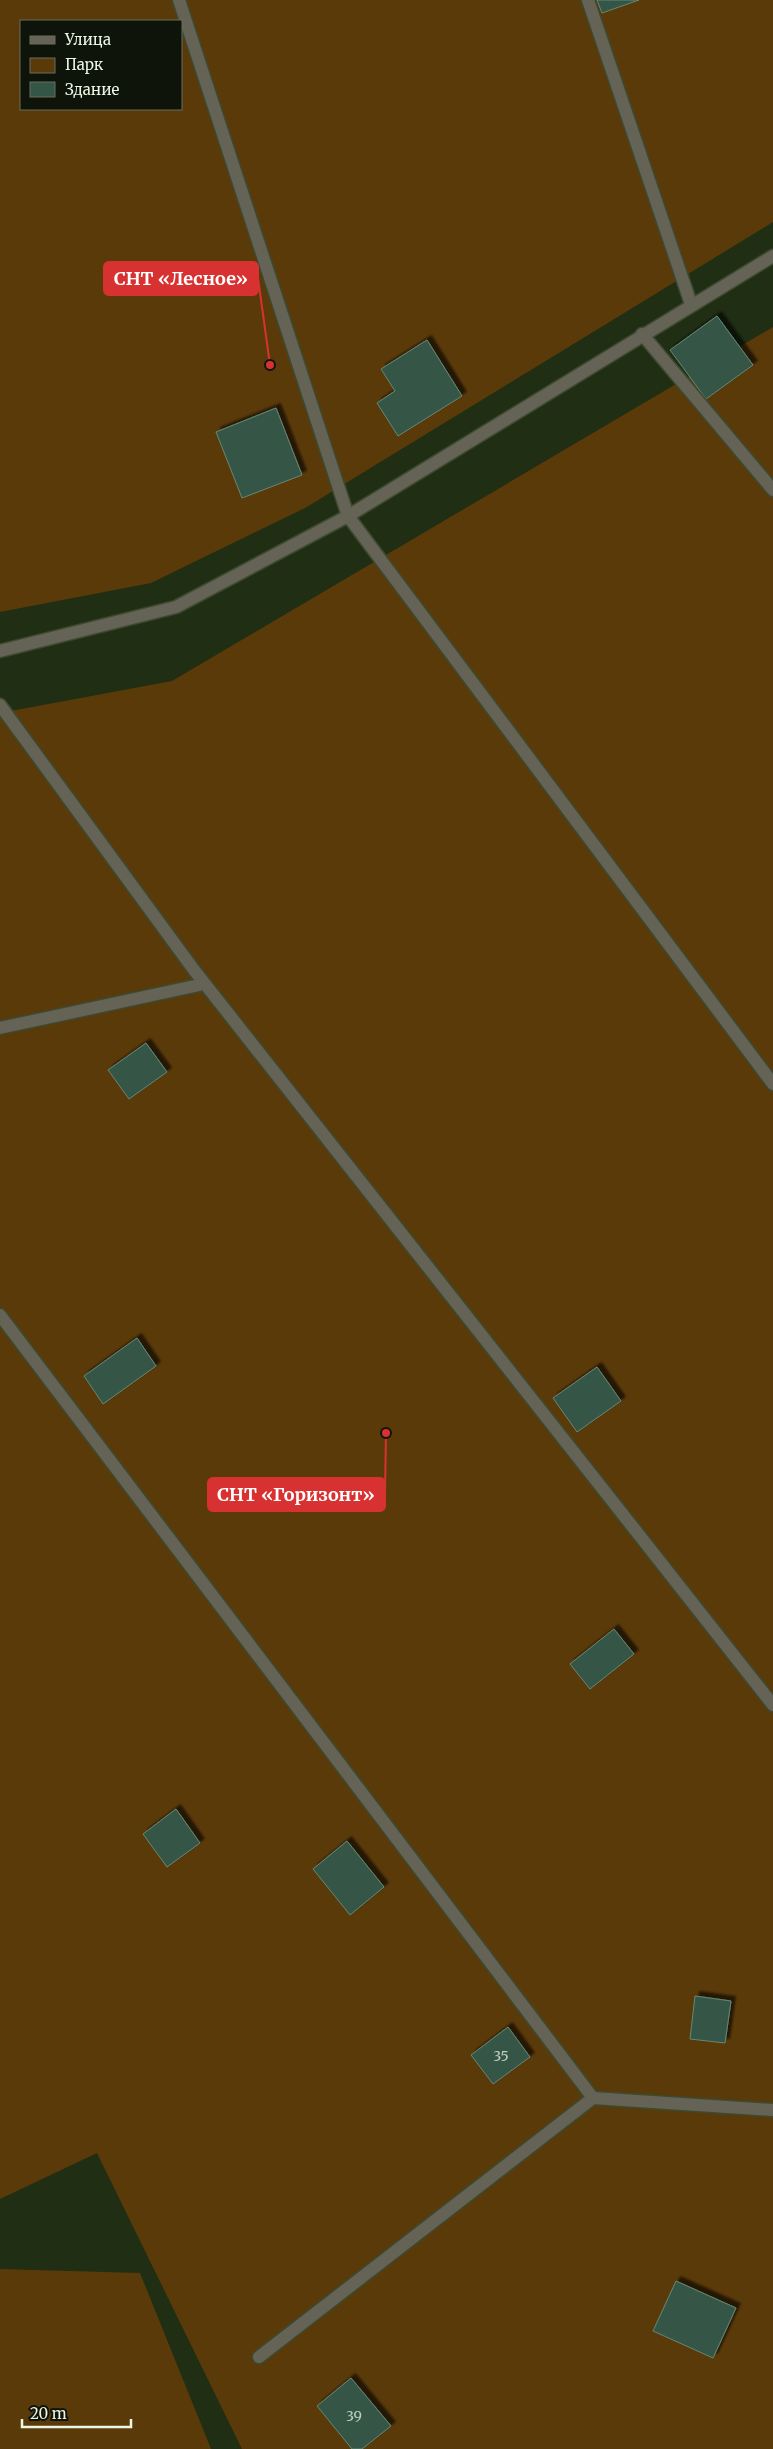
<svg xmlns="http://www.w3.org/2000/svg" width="773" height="2449" font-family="Merriweather,serif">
<defs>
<filter id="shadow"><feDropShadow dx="4.5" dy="-4.5" stdDeviation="1" flood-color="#0009"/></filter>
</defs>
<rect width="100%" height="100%" fill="#202e14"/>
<!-- green -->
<g fill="#5b3a0a" fill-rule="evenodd">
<path d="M 0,0 L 773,0 L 773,222 L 305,508 L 151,583 L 0,612 ZM 21,21 L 181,21 L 181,109 L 21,109 Z"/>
<polygon points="773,327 773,2449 242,2449 97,2153 0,2199 0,713 172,681"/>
<polygon points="0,2269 140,2273 211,2449 0,2449"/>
</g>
<!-- building -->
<g fill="#345646" stroke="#648877" filter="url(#shadow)">
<polygon points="597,0 639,0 602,13"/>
<polygon points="717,316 753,365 706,399 670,350"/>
<polygon points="427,340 462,396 398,436 377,403 395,391 381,369"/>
<polygon points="276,408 302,475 242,498 216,432"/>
<polygon points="146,1043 167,1072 129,1099 108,1070"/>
<polygon points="137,1338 156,1366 103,1404 84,1376"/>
<polygon points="597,1367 621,1401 577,1432 553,1398"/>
<polygon points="614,1629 634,1654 590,1689 570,1664"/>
<polygon points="176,1809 200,1843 167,1867 143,1834"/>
<polygon points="347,1841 384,1887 350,1915 313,1869"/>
<polygon points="695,1996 731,2001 725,2043 690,2039"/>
<polygon points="508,2027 530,2057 493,2084 471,2055"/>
<polygon points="676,2281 736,2308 713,2358 653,2331"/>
<polygon points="351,2378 391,2426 362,2449 352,2449 317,2406"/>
</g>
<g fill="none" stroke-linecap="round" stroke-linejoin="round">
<!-- minor casing -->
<g stroke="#3d4a31" stroke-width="15">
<g id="minor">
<polyline points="179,0 348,516 773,1084"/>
<polyline points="588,0 691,304"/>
<polyline points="642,334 773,490"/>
<polyline points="0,651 176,607 348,516 773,256"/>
<polyline points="0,705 194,970 773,1705"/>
<polyline points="0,1028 204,984"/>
<polyline points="0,1315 593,2098"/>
<polyline points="259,2357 593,2098 773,2110"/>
</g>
</g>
<!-- minor -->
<use href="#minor" stroke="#656355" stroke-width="12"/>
</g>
<g text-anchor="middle" stroke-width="4" stroke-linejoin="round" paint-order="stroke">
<!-- number labels -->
<g font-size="14" fill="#becebd">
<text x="501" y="2061">35</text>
<text x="354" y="2421">39</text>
</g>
</g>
<!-- callouts -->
<path fill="none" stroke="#d73231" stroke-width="2" d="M270 365L258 278M386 1433L385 1495"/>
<g fill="#d73231" stroke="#0e1409" stroke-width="2">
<circle cx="270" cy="365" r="5"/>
<circle cx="386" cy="1433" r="5"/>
</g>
<g fill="#d73231" stroke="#d73231" stroke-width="2">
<rect x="104" y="262" width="154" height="33" rx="5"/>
<rect x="208" y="1478" width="177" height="33" rx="5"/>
</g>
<g font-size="18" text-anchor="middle" font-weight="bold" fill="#fff">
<text x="181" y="285">СНТ «Лесное»</text>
<text x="296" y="1501">СНТ «Горизонт»</text>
</g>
<!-- legend -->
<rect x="20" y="20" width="162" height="90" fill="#0e1409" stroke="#676e61"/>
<rect x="30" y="36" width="25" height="8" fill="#656355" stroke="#676e61"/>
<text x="65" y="45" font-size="15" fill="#ecf6e5">Улица</text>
<rect x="30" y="58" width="25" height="15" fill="#5b3a0a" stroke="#676e61"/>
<text x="65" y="70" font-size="15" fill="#ecf6e5">Парк</text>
<rect x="30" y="82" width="25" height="15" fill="#345646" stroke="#676e61"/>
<text x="65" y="95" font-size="15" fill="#ecf6e5">Здание</text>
<!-- scale -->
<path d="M22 2419v8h109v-8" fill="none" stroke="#ecf6e5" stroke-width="2.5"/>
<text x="30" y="2419" font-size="15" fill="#ecf6e5" stroke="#0e1409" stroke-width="4" paint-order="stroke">20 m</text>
</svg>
